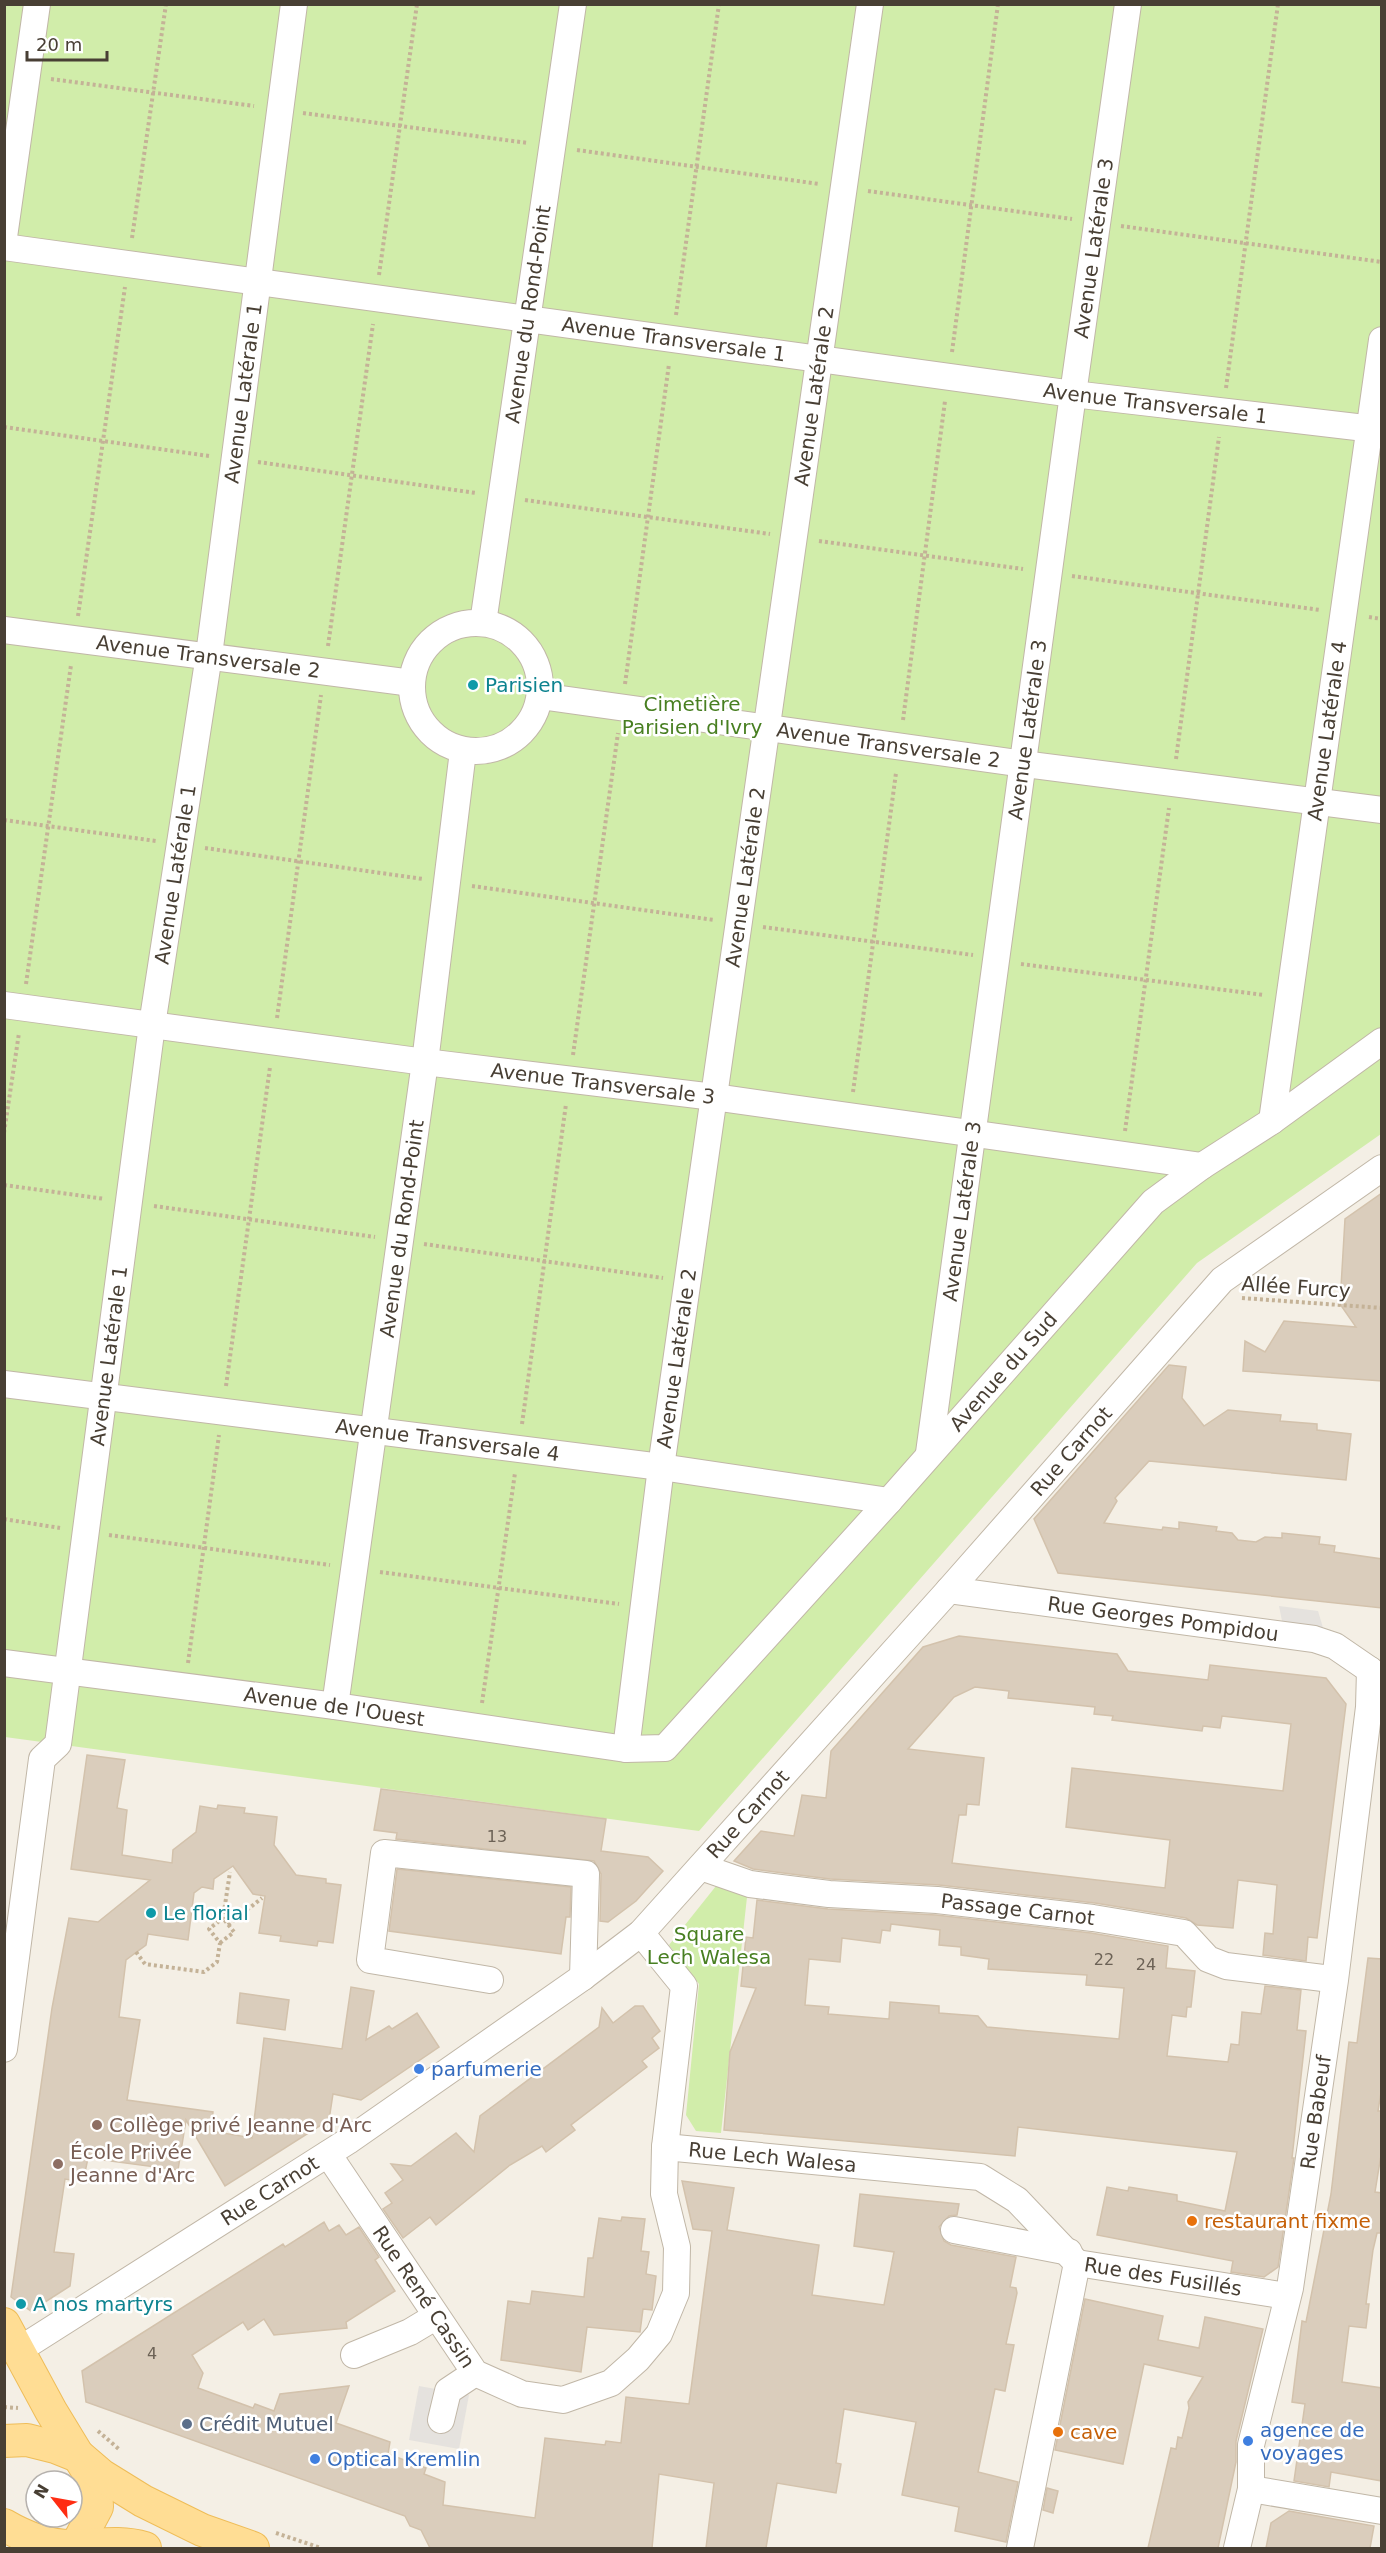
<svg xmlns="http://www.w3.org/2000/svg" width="1386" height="2553" font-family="'DejaVu Sans',sans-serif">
<rect width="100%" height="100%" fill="#f4efe5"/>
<!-- green -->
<g fill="#d1edaa">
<polygon points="4,5 1381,5 1381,1134 1197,1263 699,1831 5,1737"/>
<polygon points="724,1876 748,1888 721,2133 696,2131 686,2115 699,1984 669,1945"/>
</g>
<!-- parking -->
<g fill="#e5e2de">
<polygon points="1279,1606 1318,1611 1324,1631 1283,1626"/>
<polygon points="419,2386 469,2395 459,2449 409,2440"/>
</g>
<!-- building -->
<g fill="#dacdbc" stroke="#d3c2ac" stroke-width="1.5" fill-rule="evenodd">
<polygon points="1382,1193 1382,1381 1243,1371 1245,1341 1265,1352 1284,1321 1356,1327 1340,1304 1345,1219"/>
<polygon points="1169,1365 1186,1367 1182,1398 1204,1426 1228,1410 1281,1415 1280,1421 1317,1424 1317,1430 1351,1434 1346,1480 1149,1461 1115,1498 1117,1501 1104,1523 1162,1530 1163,1527 1179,1529 1179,1522 1217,1527 1216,1531 1232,1533 1238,1540 1256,1542 1265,1537 1282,1538 1282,1533 1320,1537 1319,1544 1335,1546 1334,1552 1382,1559 1382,1608 1058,1573 1034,1519"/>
<path d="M 959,1636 L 1117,1654 L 1128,1671 L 1173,1676 L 1208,1680 L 1210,1665 L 1326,1678 L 1346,1704 L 1317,1938 L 1308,1937 L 1306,1961 L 1263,1955 L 1265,1933 L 1273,1934 L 1277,1885 L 1238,1880 L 1233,1928 L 1197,1925 L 1186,1918 L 1095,1903 L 939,1885 L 830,1879 L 753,1869 L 734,1861 L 761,1831 L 794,1836 L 802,1795 L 826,1798 L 831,1751 L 923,1647 ZM 975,1687 L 1009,1691 L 1008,1698 L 1095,1707 L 1094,1714 L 1113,1716 L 1112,1720 L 1202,1731 L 1203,1726 L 1220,1728 L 1222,1716 L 1291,1724 L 1283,1791 L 1072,1768 L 1066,1827 L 1170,1840 L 1165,1888 L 952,1863 L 959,1815 L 966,1815 L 967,1804 L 979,1805 L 984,1758 L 908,1749 L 954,1697 Z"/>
<polygon points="87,1755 125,1760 117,1808 127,1810 122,1855 172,1863 173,1850 196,1832 200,1806 217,1809 218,1805 245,1808 244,1813 277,1817 274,1845 296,1875 326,1879 326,1883 341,1885 333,1943 318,1941 317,1946 280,1941 281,1936 259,1933 265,1896 253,1894 233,1866 214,1879 213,1889 202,1887 194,1893 188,1940 148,1934 146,1945 126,1960 119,2017 140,2020 127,2100 213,2112 211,2131 252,2138 264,2038 342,2049 351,1987 374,1991 366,2040 389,2026 392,2029 417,2013 439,2047 361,2100 333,2094 329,2120 225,2186 186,2120 178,2170 88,2158 83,2182 65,2179 54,2252 74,2254 70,2286 31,2311 11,2297 52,2008 69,1918 98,1922 150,1880 71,1869"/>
<polygon points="381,1789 606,1819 601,1851 648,1857 663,1871 636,1901 608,1922 600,1921 601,1874 594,1861 396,1839 397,1833 374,1830"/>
<polygon points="397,1869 571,1887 570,1917 566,1917 561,1954 389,1931"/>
<path d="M 757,1900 L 828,1909 L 936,1915 L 1091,1933 L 1168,1946 L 1166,1968 L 1195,1971 L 1191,2007 L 1187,2007 L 1186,2017 L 1172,2015 L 1167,2056 L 1228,2062 L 1231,2044 L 1239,2045 L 1242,2012 L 1261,2014 L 1265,1986 L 1301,1990 L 1297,2030 L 1306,2031 L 1292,2158 L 1294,2158 L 1278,2267 L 1264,2277 L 1231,2272 L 1233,2261 L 1097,2235 L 1107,2187 L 1128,2191 L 1129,2187 L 1177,2195 L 1177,2201 L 1225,2211 L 1237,2152 L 1018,2127 L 1015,2156 L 724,2130 L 730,2052 L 756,1988 L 741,1986 L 746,1937 L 753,1938 ZM 891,1924 L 940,1930 L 939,1945 L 961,1947 L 961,1955 L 989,1959 L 988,1969 L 1087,1975 L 1086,1985 L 1124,1988 L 1119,2039 L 987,2027 L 978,2016 L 939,2013 L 939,2006 L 890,2002 L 889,2019 L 828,2014 L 829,2007 L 805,2005 L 809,1959 L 840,1962 L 842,1938 L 880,1943 L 882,1930 L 890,1931 Z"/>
<polygon points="1368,1958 1382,1959 1382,2086 1378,2111 1382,2111 1382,2149 1375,2192 1382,2193 1382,2233 1377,2233 1373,2250 1366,2304 1369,2304 1366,2328 1349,2326 1342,2382 1382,2388 1382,2481 1331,2472 1329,2487 1294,2481 1305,2404 1292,2402 1302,2321 1306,2322 1331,2194 1349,2042 1357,2043"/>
<polygon points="240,1993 289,2000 285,2030 237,2023"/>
<polygon points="635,2006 643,2006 660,2031 652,2038 659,2048 642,2061 647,2067 571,2125 575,2130 546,2152 542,2146 510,2165 436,2225 430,2217 403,2238 383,2209 392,2203 385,2193 403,2180 391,2164 411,2166 456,2133 474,2152 480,2116 599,2027 602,2008 613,2023"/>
<polygon points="682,2181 734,2188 727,2230 819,2245 812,2295 884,2305 894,2252 854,2246 860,2194 959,2204 957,2215 949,2216 939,2227 944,2241 951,2245 1016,2257 1010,2287 1016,2288 1017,2293 1006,2344 1014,2345 1005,2391 995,2389 978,2472 1018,2482 1006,2542 955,2531 959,2507 902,2495 916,2422 844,2409 836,2463 841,2464 836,2493 777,2483 766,2548 706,2548 714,2483 659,2474 652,2548 430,2548 421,2530 410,2526 405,2516 86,2402 82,2371 283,2244 285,2247 324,2222 329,2231 339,2225 346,2235 359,2227 379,2257 375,2260 395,2291 346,2322 347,2328 274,2335 264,2319 248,2330 243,2322 192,2355 203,2373 198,2388 253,2408 255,2404 274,2411 280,2394 349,2386 336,2423 390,2442 388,2454 426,2468 424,2474 445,2482 443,2505 535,2518 545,2438 605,2445 606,2441 621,2443 626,2397 689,2404 712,2231 693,2229"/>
<polygon points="622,2217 645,2219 641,2251 649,2252 646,2274 656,2276 652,2310 643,2309 640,2332 587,2327 581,2372 501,2360 508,2301 530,2304 532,2291 584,2297 588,2258 593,2258 599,2218 621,2221"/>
<polygon points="1085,2299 1163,2316 1158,2340 1199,2348 1205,2317 1263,2329 1236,2441 1236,2462 1218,2548 1148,2548 1171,2448 1176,2449 1178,2437 1182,2438 1189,2408 1188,2402 1203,2377 1144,2364 1123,2464 1055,2450"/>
<polygon points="1047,2488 1058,2491 1053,2513 1043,2510"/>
<polygon points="1289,2511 1374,2526 1370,2548 1266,2548 1271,2523"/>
</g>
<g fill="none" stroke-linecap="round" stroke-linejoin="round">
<!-- minor casing -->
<g stroke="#c1b7a7" stroke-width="28">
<g id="minor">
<polyline points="4,237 37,4"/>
<path id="s1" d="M 4,247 L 1073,394 L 1382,430"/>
<circle cx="476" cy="687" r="64"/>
<path id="s2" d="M 483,623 L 573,4"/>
<path id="s3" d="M 4,630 L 412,683"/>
<path id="s4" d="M 540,696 L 1024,764 L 1382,810"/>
<path id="s5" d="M 4,1005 L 425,1062 L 714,1097 L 1202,1166"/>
<path id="s6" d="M 1272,1121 L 1382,340"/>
<path id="s7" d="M 4,1384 L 661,1467 L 889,1501"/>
<path id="s8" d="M 929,1453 L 1073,394 L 1128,4"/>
<path id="s9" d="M 949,1590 L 1314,1639 L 1335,1646 L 1370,1670"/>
<path id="s10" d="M 4,1663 L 335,1706 L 626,1749 L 665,1748 L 889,1501 L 1153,1202 L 1202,1166 L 1272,1121 L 1382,1041"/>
<path id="s11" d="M 335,1706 L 425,1062 L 463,751"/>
<path id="s12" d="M 626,1749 L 661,1467 L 870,4"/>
<path id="s13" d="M 701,1867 L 750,1884 L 829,1894 L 937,1900 L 1093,1918 L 1184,1933 L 1208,1959 L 1226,1966 L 1323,1978"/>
<polyline points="490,1980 370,1960 384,1853 586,1874 583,1977"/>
<path id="s14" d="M 4,2049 L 42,1759 L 58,1744 L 152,1025 L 209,655 L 294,4"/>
<path id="s15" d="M 665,2147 L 980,2177 L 1017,2200 L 1077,2263"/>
<path id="s16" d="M 328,2154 L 475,2373 L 522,2394 L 563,2400 L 611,2383 L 638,2359 L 659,2334 L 676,2293 L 677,2247 L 664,2194 L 665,2147 L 684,1986 L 641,1933"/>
<polyline points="954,2230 1069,2252"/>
<path id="s17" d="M 1077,2263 L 1287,2296"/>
<path id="s18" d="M 19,2350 L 348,2141 L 583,1977 L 641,1933 L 949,1590 L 1222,1280 L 1382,1168"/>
<polyline points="354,2355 410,2332 435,2317"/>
<polyline points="441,2420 448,2391 475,2373"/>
<polyline points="1251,2489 1382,2511"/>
<polyline points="1020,2548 1077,2263"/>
<path id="s19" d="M 1237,2548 L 1251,2489 L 1251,2445 L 1290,2288 L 1335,1980 L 1369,1707 L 1370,1670"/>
</g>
</g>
<!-- major casing -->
<g stroke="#efbd58" stroke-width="34">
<g id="major">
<polyline points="4,2324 51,2411 96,2485 97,2507 75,2548"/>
<polyline points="4,2441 27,2440 55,2447 80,2457 101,2475 143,2501 202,2530 253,2548"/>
<path d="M 4,2525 C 26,2538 49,2547 75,2546 C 100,2545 121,2541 145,2548"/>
</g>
</g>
<!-- path -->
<g stroke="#c4b297" stroke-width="4" stroke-dasharray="3 3" stroke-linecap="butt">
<polyline points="51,79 254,106"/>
<polyline points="303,113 528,143"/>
<polyline points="577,150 819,184"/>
<polyline points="868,191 1072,219"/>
<polyline points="1121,226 1382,262"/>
<polyline points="132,238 166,4"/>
<polyline points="379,275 417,4"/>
<polyline points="676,315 719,4"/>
<polyline points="952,352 998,4"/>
<polyline points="1226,388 1278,4"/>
<polyline points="4,427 209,456"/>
<polyline points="258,462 476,493"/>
<polyline points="525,500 770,534"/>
<polyline points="819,541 1023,569"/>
<polyline points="1072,576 1320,610"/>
<polyline points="78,616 125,287"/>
<polyline points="1369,617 1382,619"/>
<polyline points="328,646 373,324"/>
<polyline points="625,684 669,364"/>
<polyline points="903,720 945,401"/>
<polyline points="1176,759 1219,437"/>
<polyline points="4,820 156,841"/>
<polyline points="205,848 423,879"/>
<polyline points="472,886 714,920"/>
<polyline points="763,927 973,955"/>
<polyline points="1021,964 1264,995"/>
<polyline points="26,984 71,665"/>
<polyline points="277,1018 321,695"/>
<polyline points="573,1055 618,733"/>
<polyline points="853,1092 896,773"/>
<polyline points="1125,1131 1169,808"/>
<polyline points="4,1133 19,1033"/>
<polyline points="4,1185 105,1199"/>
<polyline points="154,1206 375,1237"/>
<polyline points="424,1244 663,1278"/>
<polyline points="1242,1298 1382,1308"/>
<polyline points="226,1386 270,1067"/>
<polyline points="522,1424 566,1104"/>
<polyline points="4,1519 60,1528"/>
<polyline points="109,1535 330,1565"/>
<polyline points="380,1572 619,1604"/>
<polyline points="188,1663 219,1435"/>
<polyline points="482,1703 515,1473"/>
<polyline points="228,1925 262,1898"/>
<polyline points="220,1943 234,1932 223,1918"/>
<polyline points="136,1952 145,1964 204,1972 217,1962 220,1943 209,1929 223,1918 230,1872"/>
<polyline points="4,2407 18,2408"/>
<polyline points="98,2431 120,2450"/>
<polyline points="276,2533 321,2548"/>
</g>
<!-- minor -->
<use href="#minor" stroke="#fff" stroke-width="26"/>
<!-- major -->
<use href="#major" stroke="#ffdd94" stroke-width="32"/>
</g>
<!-- markers -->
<g fill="#0f9aa8" stroke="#fff" stroke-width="2">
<circle cx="473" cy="685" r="6"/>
<circle cx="151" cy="1913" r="6"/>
<circle cx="21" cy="2304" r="6"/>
</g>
<g fill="#3f7fe0" stroke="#fff" stroke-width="2">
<circle cx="419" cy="2069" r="6"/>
<circle cx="1248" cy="2441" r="6"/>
<circle cx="315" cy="2459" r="6"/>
</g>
<g fill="#8d6e63" stroke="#fff" stroke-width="2">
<circle cx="97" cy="2125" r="6"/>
<circle cx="58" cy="2164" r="6"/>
</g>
<g fill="#e8710a" stroke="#fff" stroke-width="2">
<circle cx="1192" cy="2221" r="6"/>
<circle cx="1058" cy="2432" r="6"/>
</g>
<circle fill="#5c6f8a" stroke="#fff" stroke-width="2" cx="187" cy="2424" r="6"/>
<g text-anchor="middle" stroke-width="5" stroke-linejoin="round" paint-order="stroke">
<!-- number labels -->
<g font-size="16" fill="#6c6256">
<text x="497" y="1842">13</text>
<text x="1104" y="1965">22</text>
<text x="1146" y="1970">24</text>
<text x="152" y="2359">4</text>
</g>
<!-- street labels -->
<g font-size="20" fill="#483f34" stroke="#fff">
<text dy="7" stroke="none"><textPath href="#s8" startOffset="1216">Avenue Latérale 3</textPath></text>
<text dy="7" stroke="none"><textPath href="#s2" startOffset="312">Avenue du Rond-Point</textPath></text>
<text dy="7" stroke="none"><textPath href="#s1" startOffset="676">Avenue Transversale 1</textPath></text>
<text dy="7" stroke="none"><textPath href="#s14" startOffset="1678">Avenue Latérale 1</textPath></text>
<text dy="7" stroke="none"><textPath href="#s12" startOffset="1366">Avenue Latérale 2</textPath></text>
<text dy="7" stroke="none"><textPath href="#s1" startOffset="1162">Avenue Transversale 1</textPath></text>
<text dy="7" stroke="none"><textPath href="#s3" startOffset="206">Avenue Transversale 2</textPath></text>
<text dy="7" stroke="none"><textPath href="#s8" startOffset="730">Avenue Latérale 3</textPath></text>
<text dy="7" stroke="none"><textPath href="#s6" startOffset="394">Avenue Latérale 4</textPath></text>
<text dy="7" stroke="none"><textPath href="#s4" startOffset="352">Avenue Transversale 2</textPath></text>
<text dy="7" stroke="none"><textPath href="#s14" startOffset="1192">Avenue Latérale 1</textPath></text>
<text dy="7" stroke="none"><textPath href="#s12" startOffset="880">Avenue Latérale 2</textPath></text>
<text dy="7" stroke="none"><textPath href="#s5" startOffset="604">Avenue Transversale 3</textPath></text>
<text dy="7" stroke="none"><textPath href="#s8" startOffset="244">Avenue Latérale 3</textPath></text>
<text dy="7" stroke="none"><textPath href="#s11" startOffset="482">Avenue du Rond-Point</textPath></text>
<text transform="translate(1296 1287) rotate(4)" y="7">Allée Furcy</text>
<text dy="7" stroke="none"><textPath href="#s14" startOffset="706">Avenue Latérale 1</textPath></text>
<text dy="7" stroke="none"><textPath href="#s12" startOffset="394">Avenue Latérale 2</textPath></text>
<text dy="7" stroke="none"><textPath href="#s10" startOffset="1173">Avenue du Sud</textPath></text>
<text dy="7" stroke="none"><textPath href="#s7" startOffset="447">Avenue Transversale 4</textPath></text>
<text dy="7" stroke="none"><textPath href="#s18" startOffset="1395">Rue Carnot</textPath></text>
<text dy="7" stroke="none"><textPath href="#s9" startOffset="216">Rue Georges Pompidou</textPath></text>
<text dy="7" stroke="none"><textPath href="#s10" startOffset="333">Avenue de l'Ouest</textPath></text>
<text dy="7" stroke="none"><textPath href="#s18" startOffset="909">Rue Carnot</textPath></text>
<text dy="7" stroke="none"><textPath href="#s13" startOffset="321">Passage Carnot</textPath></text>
<text dy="7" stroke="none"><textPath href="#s19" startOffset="444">Rue Babeuf</textPath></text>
<text dy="7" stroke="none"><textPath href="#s15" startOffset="108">Rue Lech Walesa</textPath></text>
<text dy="7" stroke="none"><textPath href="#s18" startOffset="297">Rue Carnot</textPath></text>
<text dy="7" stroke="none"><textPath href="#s17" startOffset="87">Rue des Fusillés</textPath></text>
<text dy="7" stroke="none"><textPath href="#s16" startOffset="172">Rue René Cassin</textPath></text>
</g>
<!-- culture labels -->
<g font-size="20" fill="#0d838f" stroke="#fff" text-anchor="start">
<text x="485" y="692">Parisien</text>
<text x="163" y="1920">Le florial</text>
<text x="33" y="2311">A nos martyrs</text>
</g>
<!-- park labels -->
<g font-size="20" fill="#487f21" stroke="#fff">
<text x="692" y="711">Cimetière<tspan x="692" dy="23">Parisien d'Ivry</tspan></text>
<text x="709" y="1941">Square<tspan x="709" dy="23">Lech Walesa</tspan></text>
</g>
<!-- shop labels -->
<g font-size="20" fill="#366cbe" stroke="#fff" text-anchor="start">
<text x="431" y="2076">parfumerie</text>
<text x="1260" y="2437">agence de<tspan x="1260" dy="23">voyages</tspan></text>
<text x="327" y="2466">Optical Kremlin</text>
</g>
<!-- education labels -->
<g font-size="20" fill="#785e54" stroke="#fff" text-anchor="start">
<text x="109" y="2132">Collège privé Jeanne d'Arc</text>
<text x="70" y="2159">École Privée<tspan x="70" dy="23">Jeanne d'Arc</tspan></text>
</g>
<!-- food labels -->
<g font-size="20" fill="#c56008" stroke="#fff" text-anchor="start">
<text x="1204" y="2228">restaurant fixme</text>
<text x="1070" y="2439">cave</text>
</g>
<!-- service labels -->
<g font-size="20" fill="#4e5e75" stroke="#fff" text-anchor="start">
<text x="199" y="2431">Crédit Mutuel</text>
</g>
</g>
<!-- border -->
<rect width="1386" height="2553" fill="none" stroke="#483f34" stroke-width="12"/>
<!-- north arrow -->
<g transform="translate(54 2499) rotate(301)"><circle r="28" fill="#ffffff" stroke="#b6b2ae" stroke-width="1.5"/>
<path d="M0-4.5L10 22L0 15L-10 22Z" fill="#ff2d12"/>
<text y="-9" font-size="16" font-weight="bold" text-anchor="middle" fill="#483f34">N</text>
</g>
<!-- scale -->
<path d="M27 51v9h80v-9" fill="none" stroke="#483f34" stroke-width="3"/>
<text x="36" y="51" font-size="18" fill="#483f34" stroke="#ffffff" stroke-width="4.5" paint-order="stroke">20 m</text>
</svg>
